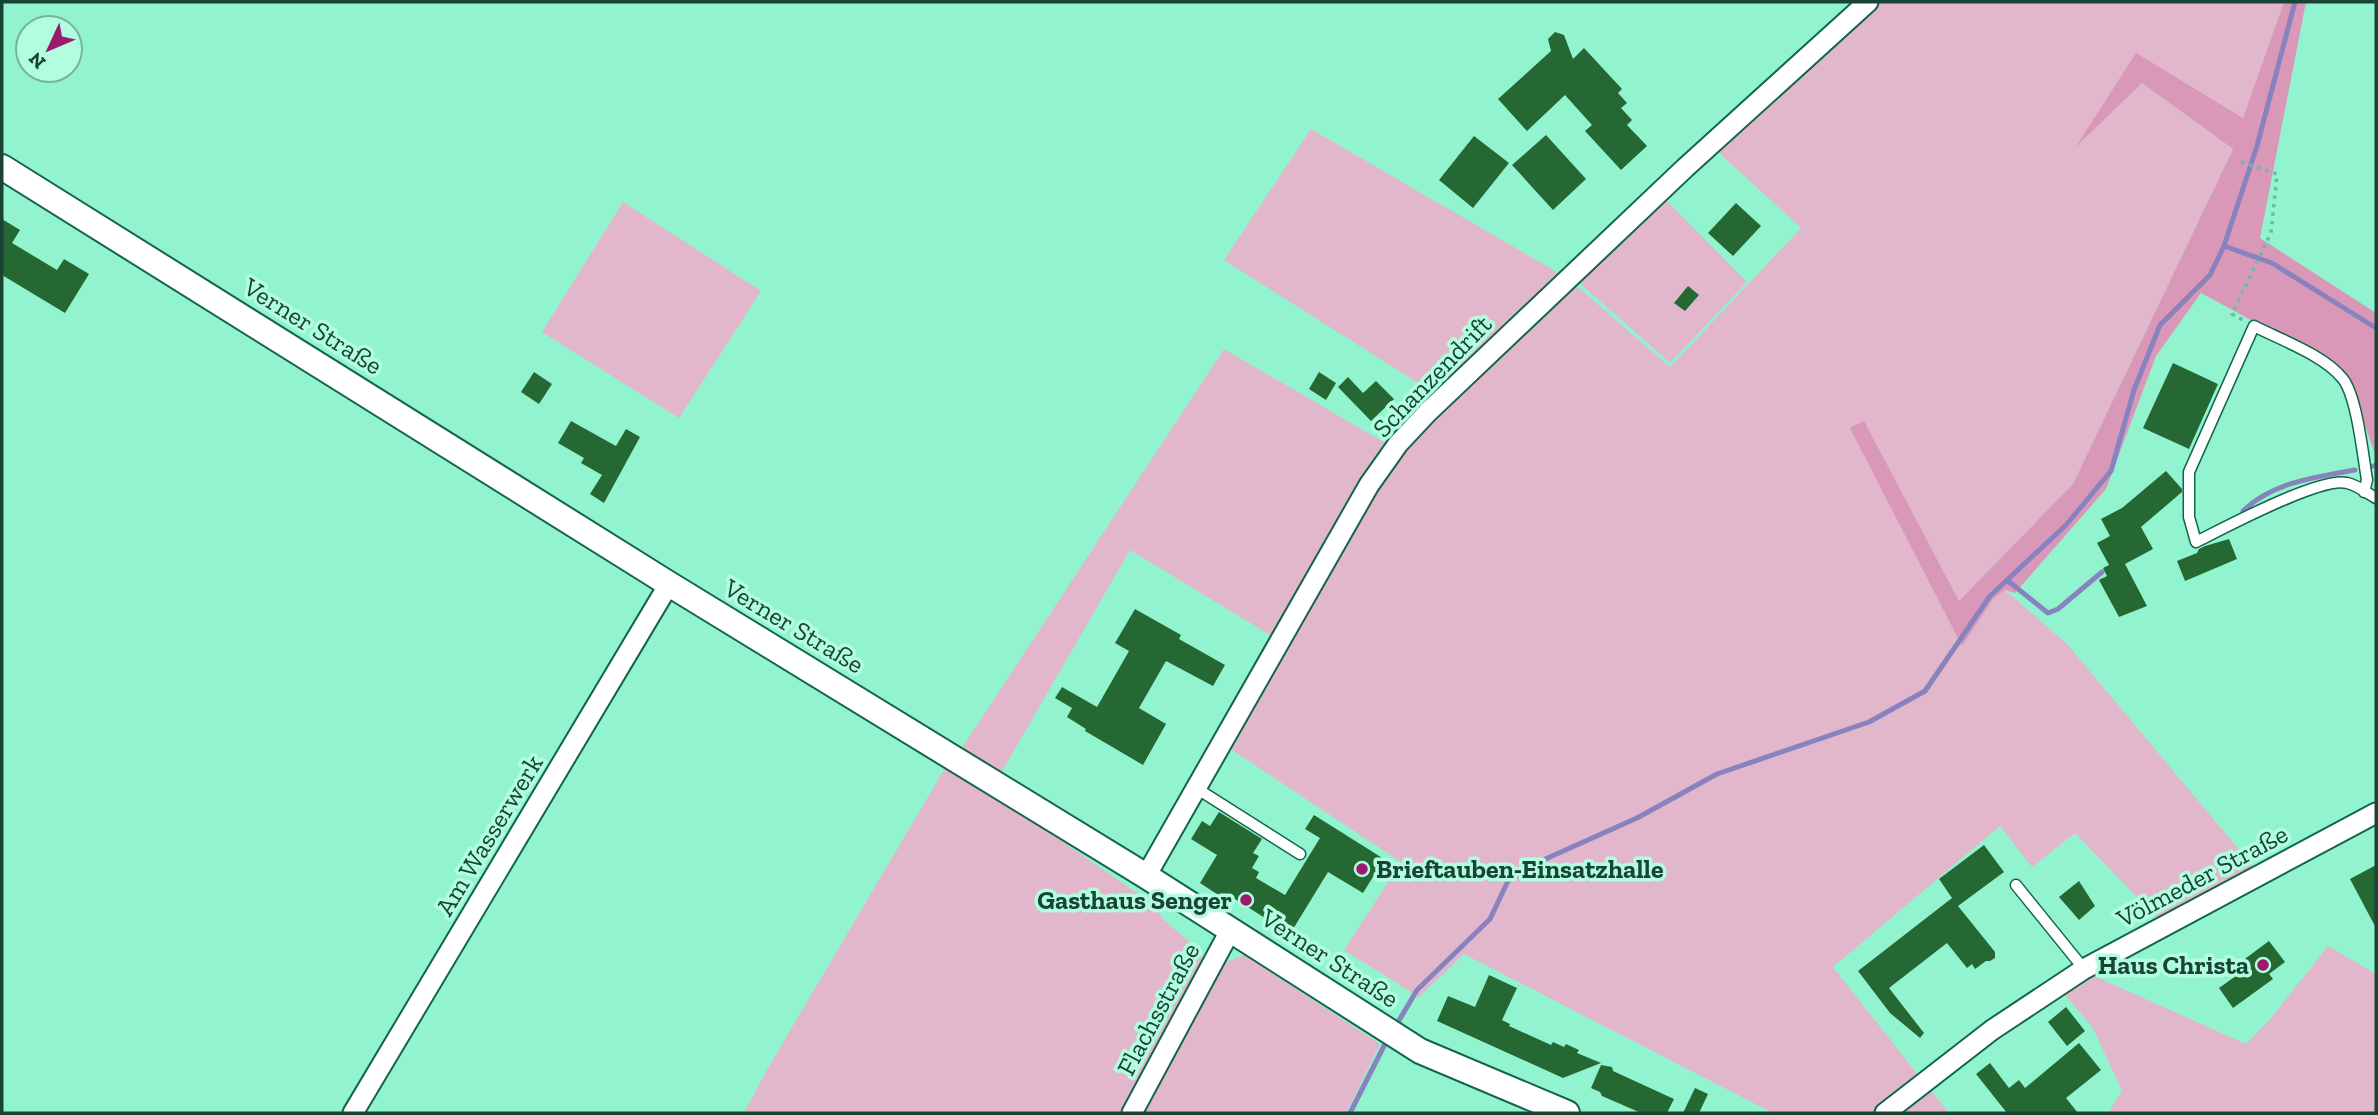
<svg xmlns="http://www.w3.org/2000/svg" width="2378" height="1115" font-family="'Zilla Slab',serif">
<rect width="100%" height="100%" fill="#92f4cf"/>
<!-- green -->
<g fill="#e2b7cb">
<polygon points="1875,2 2284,2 2243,119 2136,54 2079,144 2142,83 2233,149 2073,484 1958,602 1864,421 1962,645 1993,599 2005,590 2068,645 2256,870 2159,920 2075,833 2032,867 2000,826 1833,967 1922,1080 1877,1113 1773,1113 1464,954 1419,997 1344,950 1401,862 1226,746 1403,444 1572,282 1670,367 1801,228 1715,149"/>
<polygon points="1311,129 1562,275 1434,393 1224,260"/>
<polygon points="1662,196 1747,282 1670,363 1576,280"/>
<polygon points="623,202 761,291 679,418 542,332"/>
<polygon points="1224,349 1387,444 1275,638 1130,550 1000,775 960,751"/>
<polygon points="948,763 1159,908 1161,917 1195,947 1204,960 1123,1113 744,1113 768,1068"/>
<polygon points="2328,946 2376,974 2376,1113 2108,1113 2122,1091 2093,1028 2061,990 2090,974 2246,1044 2271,1018"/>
<polygon points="1244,955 1380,1044 1346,1113 1138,1113 1217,966"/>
<polygon points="1928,1087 1949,1113 1894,1113"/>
</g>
<!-- forest -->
<polygon fill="#da98b9" points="2284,2 2306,2 2260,238 2376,313 2376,457 2349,379 2329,362 2201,293 2156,356 2106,489 2015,593 2005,590 1993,599 1962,646 1850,428 1864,421 1959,601 2073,484 2233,149 2142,83 2075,148 2136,53 2243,118"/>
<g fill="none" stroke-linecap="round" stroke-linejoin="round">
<!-- stream -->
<g stroke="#8882be" stroke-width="5">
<polyline points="2224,246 2272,263 2376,328"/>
<polyline points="2370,467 2376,465"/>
<path d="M 2243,511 C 2273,482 2316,477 2355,470"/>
<polyline points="2007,580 2048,613 2058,609 2102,572"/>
<polyline points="1394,1029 1417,990 1490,919 1508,881 1532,865 1637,818 1717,774 1869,722 1925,691 1990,596 2066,525 2111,471 2134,390 2160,325 2210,275 2224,246 2257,146 2295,2"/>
<polyline points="1350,1113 1387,1040"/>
</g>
</g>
<!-- building -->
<g fill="#256833">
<polygon points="1555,32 1564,35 1573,59 1584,48 1622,89 1618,93 1627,103 1621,108 1632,120 1627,125 1647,146 1621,170 1585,131 1592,125 1565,95 1527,131 1498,99 1551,51 1548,39"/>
<polygon points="1546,135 1586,179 1553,210 1512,165"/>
<polygon points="1474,136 1509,163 1473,208 1439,180"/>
<polygon points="1736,203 1761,226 1733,256 1708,233"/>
<polygon points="2,219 20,230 12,243 57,270 64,259 89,274 65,313 2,275"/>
<polygon points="1688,286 1699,295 1685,311 1674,303"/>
<polygon points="2173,363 2218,384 2189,449 2143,428"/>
<polygon points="534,372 552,384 539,404 521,392"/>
<polygon points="1319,372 1336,383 1326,400 1309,389"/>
<polygon points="1348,377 1363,393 1376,381 1394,399 1371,421 1338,387"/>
<polygon points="571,421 616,446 626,429 640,437 604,503 590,494 602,475 581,463 584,458 558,443"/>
<polygon points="2166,471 2182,489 2182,492 2141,527 2153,549 2125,564 2147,606 2119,617 2099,580 2107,576 2103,568 2109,565 2097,543 2110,536 2101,519 2122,508"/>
<polygon points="2229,539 2237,559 2185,581 2177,561 2197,553 2199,549 2205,546"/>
<polygon points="1135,609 1181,635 1179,639 1225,665 1213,686 1166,661 1139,708 1166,724 1143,765 1085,731 1086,729 1067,717 1072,708 1055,698 1062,687 1097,707 1129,651 1115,643"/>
<polygon points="1219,812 1262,839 1253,853 1259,856 1252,868 1259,872 1256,878 1285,895 1320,838 1305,829 1314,815 1384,859 1363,893 1328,872 1290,934 1232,897 1229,902 1200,883 1217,855 1191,839 1202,821 1210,826"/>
<polygon points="1984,845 2004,872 1958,906 1995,952 1995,958 1990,961 1986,961 1975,969 1972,964 1967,968 1947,943 1889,988 1924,1033 1920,1038 1890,1013 1858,971 1952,898 1939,879"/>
<polygon points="2376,865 2376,928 2350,879"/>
<polygon points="2079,881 2095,906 2079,920 2059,897"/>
<polygon points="2269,941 2285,962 2269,974 2273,979 2233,1008 2219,988 2247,968 2242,961"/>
<polygon points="1489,975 1517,988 1502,1020 1510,1024 1509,1026 1551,1045 1553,1042 1564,1047 1566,1044 1579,1050 1577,1053 1601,1063 1563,1078 1437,1021 1448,996 1475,1007"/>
<polygon points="2066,1007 2085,1031 2067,1046 2048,1022"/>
<polygon points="2079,1043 2101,1070 2066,1098 2078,1113 2007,1113 1976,1074 1990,1063 2009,1088 2019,1080 2025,1088"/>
<polygon points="1601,1065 1612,1067 1613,1071 1674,1099 1667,1113 1641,1113 1602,1096 1600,1092 1591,1088"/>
<polygon points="1695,1088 1708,1094 1699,1113 1683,1113"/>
</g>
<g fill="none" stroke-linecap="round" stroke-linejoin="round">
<!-- service casing -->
<g stroke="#12654c" stroke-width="13">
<g id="service">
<path d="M 2364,492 L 2367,480 C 2363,456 2357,397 2343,379 C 2324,355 2281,340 2254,326 L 2189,472 L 2189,517 L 2196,542 C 2224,528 2321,476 2347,483 C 2357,485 2367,493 2376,498"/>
<polyline points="1196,788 1300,854"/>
<polyline points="2016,885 2084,969"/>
</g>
</g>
<!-- minor casing -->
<g stroke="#12654c" stroke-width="23">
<g id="minor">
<polyline points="1146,876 1369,485 1398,444 1428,412 1685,168 1868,2"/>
<polyline points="353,1113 669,584"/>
<polyline points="1132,1113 1231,929"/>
<polyline points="1885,1113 1992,1030 2084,969 2376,813"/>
</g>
</g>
<!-- tertiary casing -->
<g stroke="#12654c" stroke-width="28">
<polyline id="tertiary" points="2,167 669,584 1146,876 1420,1051 1567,1113"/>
</g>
<!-- path -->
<polyline stroke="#6cbb9e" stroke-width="3.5" stroke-dasharray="3.5 5" stroke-linecap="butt" points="2241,162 2277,174 2271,233 2232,314 2243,320"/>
<!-- service -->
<use href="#service" stroke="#fff" stroke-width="10"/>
<!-- minor -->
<use href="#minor" stroke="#fff" stroke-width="19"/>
<!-- tertiary -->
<use href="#tertiary" stroke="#fff" stroke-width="24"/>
</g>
<!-- markers -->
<g fill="#9c1a6c" stroke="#b1fddf" stroke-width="2.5">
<circle cx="1362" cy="869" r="7"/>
<circle cx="1246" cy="900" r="7"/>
<circle cx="2263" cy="965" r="7"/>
</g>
<g text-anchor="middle" stroke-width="7" stroke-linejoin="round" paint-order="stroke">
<!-- street labels -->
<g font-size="26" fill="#1a4335" stroke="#b1fddf">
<text transform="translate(313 326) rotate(32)" y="9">Verner Straße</text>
<text transform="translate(1432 376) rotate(-46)" y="9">Schanzendrift</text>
<text transform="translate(794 626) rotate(31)" y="9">Verner Straße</text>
<text transform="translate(489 835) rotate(-59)" y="9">Am Wasserwerk</text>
<text transform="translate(2202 876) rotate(-28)" y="9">Völmeder Straße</text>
<text transform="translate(1330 958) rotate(33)" y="9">Verner Straße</text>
<text transform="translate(1158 1009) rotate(-62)" y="9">Flachsstraße</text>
</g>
<!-- poi labels -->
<g font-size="26" font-weight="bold" fill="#1a4335" stroke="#b1fddf" text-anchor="end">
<text x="1376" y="878" text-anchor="start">Brieftauben-Einsatzhalle</text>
<text x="1232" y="909">Gasthaus Senger</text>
<text x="2249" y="974">Haus Christa</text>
</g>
</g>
<!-- border -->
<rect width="2378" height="1115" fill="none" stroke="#1a4335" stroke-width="7"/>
<!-- north arrow -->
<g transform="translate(49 49) rotate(226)"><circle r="33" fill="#b1fddf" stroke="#75b39b" stroke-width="2"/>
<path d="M0-5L12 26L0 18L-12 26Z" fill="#9c1a6c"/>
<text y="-10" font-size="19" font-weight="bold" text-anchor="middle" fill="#1a4335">N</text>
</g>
</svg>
